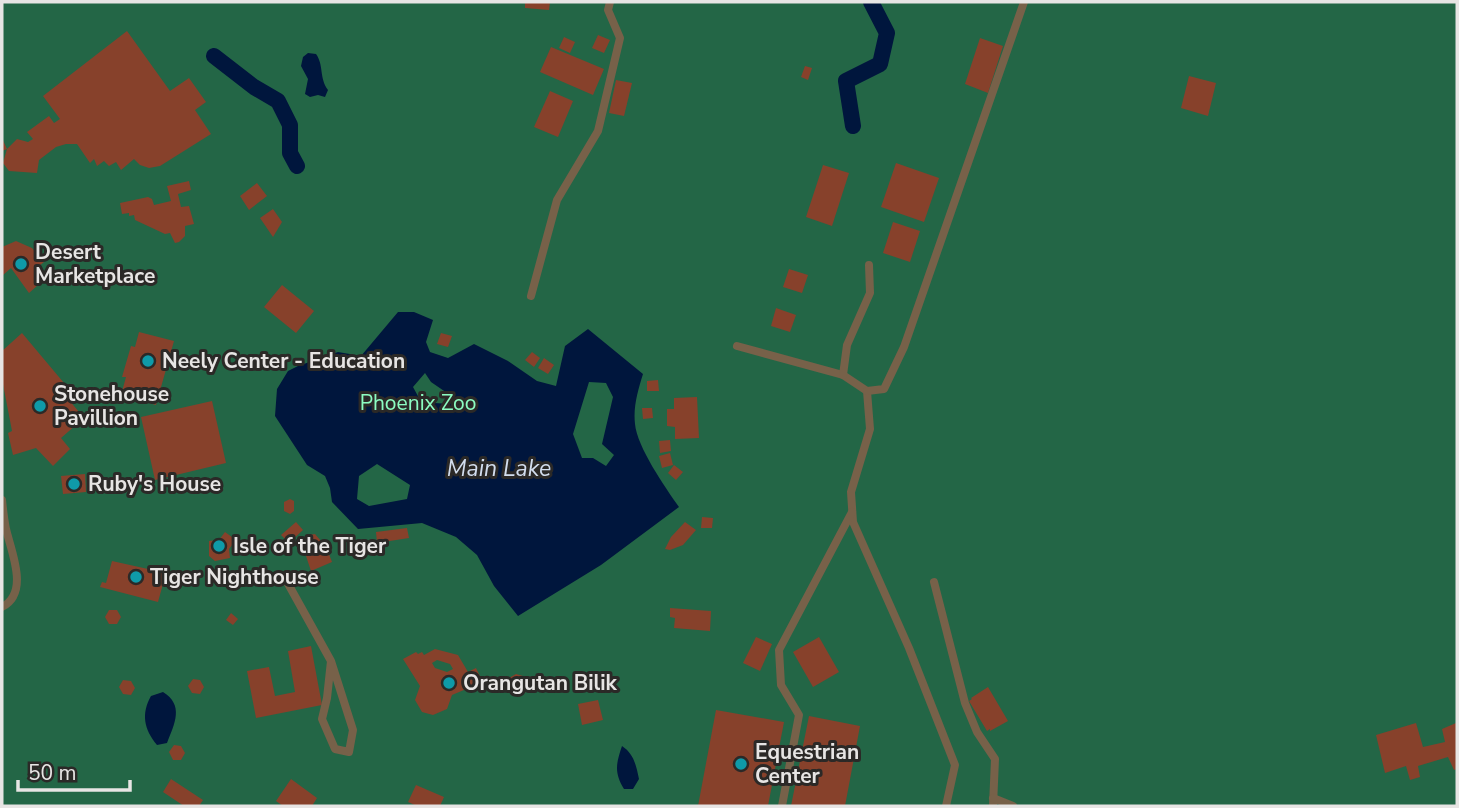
<svg xmlns="http://www.w3.org/2000/svg" width="1459" height="808" font-family="'Nunito Sans',sans-serif">
<rect width="100%" height="100%" fill="#353331"/>
<!-- green -->
<rect fill="#236646" x="2" y="2" width="1455" height="804"/>
<!-- water -->
<g fill="#00163d" fill-rule="evenodd">
<path d="M 308,53 L 316,54 C 324,65 319,78 328,90 L 325,97 L 318,95 L 310,97 L 305,94 L 308,79 L 301,66 L 303,57 Z"/>
<path d="M 398,312 L 414,312 L 433,320 L 426,342 L 430,352 L 448,358 L 474,344 L 508,361 L 537,381 L 556,386 L 565,346 L 588,329 L 643,374 C 638,390 633,407 635,424 C 637,447 665,487 679,507 L 601,565 L 518,616 L 494,586 L 477,555 L 456,537 L 422,523 L 358,529 L 332,502 L 330,488 L 325,476 L 307,465 L 275,416 L 277,389 L 288,371 L 298,366 L 338,352 L 361,356 ZM 425,373 L 431,382 L 450,395 L 449,404 L 435,403 L 425,409 L 413,387 ZM 589,382 L 606,383 L 613,397 L 602,444 L 614,455 L 606,466 L 593,458 L 582,458 L 573,434 ZM 377,464 L 410,485 L 407,499 L 369,506 L 357,499 L 359,476 Z"/>
<path d="M 163,692 C 184,705 175,723 167,743 L 157,745 C 144,729 141,714 151,696 Z"/>
<path d="M 622,746 C 634,754 636,765 639,779 L 633,789 L 624,789 C 614,772 616,764 622,746 Z"/>
</g>
<g fill="none" stroke-linecap="round" stroke-linejoin="round">
<!-- canal -->
<g stroke="#00163d" stroke-width="16">
<polyline points="214,56 254,87 278,101 290,125 290,153 297,166"/>
<polyline points="853,126 846,81 880,64 887,33 871,2"/>
</g>
</g>
<!-- building -->
<g fill="#87412b" fill-rule="evenodd">
<polygon points="525,2 550,2 549,10 525,8"/>
<polygon points="127,31 170,91 189,78 206,102 195,110 211,134 160,166 149,168 140,165 134,159 121,170 116,162 109,166 104,161 97,166 94,159 90,163 77,144 66,144 56,147 39,160 37,173 9,171 3,163 7,149 2,151 2,138 7,149 17,139 28,142 33,139 27,132 49,116 54,123 60,119 43,96"/>
<polygon points="598,35 610,40 604,53 592,48"/>
<polygon points="564,37 575,42 570,53 559,48"/>
<polygon points="980,38 1003,46 988,93 965,84"/>
<polygon points="551,47 604,69 593,95 540,72"/>
<polygon points="805,66 812,68 808,80 801,77"/>
<polygon points="1189,76 1216,83 1208,116 1181,108"/>
<polygon points="616,80 632,83 624,116 609,113"/>
<polygon points="550,91 573,101 558,137 534,127"/>
<polygon points="896,163 939,178 924,222 881,207"/>
<polygon points="823,165 849,173 832,226 806,217"/>
<polygon points="189,181 191,190 178,194 181,207 189,206 194,224 185,226 185,236 179,242 175,243 170,233 165,234 135,220 134,215 129,216 129,213 122,214 120,203 148,197 152,199 154,205 171,201 167,186"/>
<polygon points="257,183 267,196 249,210 240,196"/>
<polygon points="273,209 282,222 273,237 260,218"/>
<polygon points="893,222 920,231 910,262 883,253"/>
<polygon points="16,241 32,248 44,262 38,267 46,278 29,293 11,268 2,276 2,247"/>
<polygon points="789,269 808,275 802,293 783,287"/>
<polygon points="282,285 314,311 296,333 264,307"/>
<polygon points="776,308 796,315 790,332 771,326"/>
<polygon points="139,332 174,341 156,405 121,395 126,377 122,377 131,346 135,347"/>
<polygon points="22,333 69,389 64,394 84,418 61,438 70,449 53,466 36,448 13,455 8,433 12,431 2,379 2,351"/>
<polygon points="441,333 452,336 448,347 437,344"/>
<polygon points="532,352 540,358 534,367 525,360"/>
<polygon points="544,358 554,365 548,374 538,368"/>
<polygon points="658,380 659,391 647,391 647,381"/>
<polygon points="697,397 699,438 675,439 675,427 667,426 667,409 674,409 674,398"/>
<polygon points="212,401 226,463 155,480 141,417"/>
<polygon points="642,408 652,408 653,418 643,419"/>
<polygon points="670,440 671,451 660,453 659,441"/>
<polygon points="670,453 673,465 662,468 659,456"/>
<polygon points="674,465 683,472 676,480 668,473"/>
<polygon points="85,474 86,492 63,494 61,476"/>
<polygon points="290,499 294,501 294,511 290,514 284,511 284,502"/>
<polygon points="702,517 713,518 712,528 701,528"/>
<polygon points="296,522 303,530 289,543 281,535"/>
<polygon points="685,522 696,530 683,545 670,550 665,549 671,537"/>
<polygon points="407,528 409,538 377,543 376,532"/>
<polygon points="225,532 236,540 229,549 230,558 215,561 209,556 209,541 219,540"/>
<polygon points="315,534 321,541 318,546 313,547 307,540 309,535"/>
<polygon points="325,544 332,562 311,571 305,553"/>
<polygon points="112,561 166,573 158,602 100,587 102,582 106,583"/>
<polygon points="670,608 711,611 710,631 674,628 675,618 670,617"/>
<polygon points="109,610 117,610 121,617 117,624 109,624 105,617"/>
<polygon points="231,613 238,619 233,625 226,620"/>
<polygon points="756,637 772,644 760,671 743,663"/>
<polygon points="819,637 839,672 813,687 793,652"/>
<polygon points="311,646 322,705 256,718 247,671 269,667 275,696 295,692 288,651"/>
<path d="M 435,649 L 458,655 L 468,672 L 476,668 L 483,682 L 452,695 L 447,709 L 433,715 L 422,712 L 415,700 L 420,686 L 403,659 L 416,652 L 418,654 L 422,652 L 424,655 ZM 437,660 L 450,664 L 453,669 L 447,672 L 435,668 L 432,663 Z"/>
<polygon points="516,674 523,676 526,692 516,696 510,693 509,678"/>
<polygon points="193,679 200,680 204,687 200,694 192,693 188,686"/>
<polygon points="123,680 131,681 135,688 131,695 123,694 119,687"/>
<polygon points="988,687 1008,721 990,731 990,729 987,731 969,701 972,699 971,698"/>
<polygon points="598,700 603,720 582,725 578,704"/>
<polygon points="716,710 784,722 768,806 698,806"/>
<polygon points="809,716 860,726 845,806 791,806"/>
<polygon points="1416,723 1423,747 1445,742 1442,729 1456,723 1457,769 1454,770 1448,757 1418,766 1420,777 1410,780 1406,766 1385,773 1376,735"/>
<polygon points="174,745 181,746 185,753 181,760 173,760 169,752"/>
<polygon points="171,779 203,800 199,806 184,806 163,792"/>
<polygon points="291,779 317,798 312,806 283,806 276,801"/>
<polygon points="416,785 444,797 440,806 417,806 408,802"/>
</g>
<g fill="none" stroke-linecap="round" stroke-linejoin="round">
<!-- service -->
<g stroke="#776149" stroke-width="8">
<polyline points="531,296 557,200 598,131 620,38 608,10 610,2"/>
<polyline points="737,346 843,375 867,391 870,429 851,492 853,522 909,648 955,765 946,806"/>
<polyline points="843,375 847,345 870,293 869,265"/>
<polyline points="867,391 884,389 904,347 1024,2"/>
<path d="M 2,500 C 3,510 4,519 6,529 C 11,551 30,593 2,607"/>
<polyline points="286,580 331,661 327,698 322,719 335,749 349,752 353,730 331,661"/>
<polyline points="934,582 965,703 977,732 995,759 993,806"/>
<polyline points="993,798 1013,806"/>
<polyline points="782,806 799,715 781,685 779,650 852,512"/>
</g>
</g>
<!-- markers -->
<g fill="#0f9aa8" stroke="#2b2927" stroke-width="2.5">
<circle cx="21" cy="264" r="7"/>
<circle cx="148" cy="361" r="7"/>
<circle cx="40" cy="406" r="7"/>
<circle cx="74" cy="484" r="7"/>
<circle cx="219" cy="546" r="7"/>
<circle cx="136" cy="577" r="7"/>
<circle cx="449" cy="683" r="7"/>
<circle cx="741" cy="764" r="7"/>
</g>
<g text-anchor="middle" stroke-width="6" stroke-linejoin="round" paint-order="stroke">
<!-- poi labels -->
<g font-size="21" font-weight="bold" fill="#e7e5e4" stroke="#2b2927" text-anchor="start">
<text x="35" y="259">Desert<tspan x="35" dy="24">Marketplace</tspan></text>
<text x="162" y="368">Neely Center - Education</text>
<text x="54" y="401">Stonehouse<tspan x="54" dy="24">Pavillion</tspan></text>
<text x="88" y="491">Ruby's House</text>
<text x="233" y="553">Isle of the Tiger</text>
<text x="150" y="584">Tiger Nighthouse</text>
<text x="463" y="690">Orangutan Bilik</text>
<text x="755" y="759">Equestrian<tspan x="755" dy="24">Center</tspan></text>
</g>
<!-- park labels -->
<g font-size="21" fill="#8cfcc2" stroke="#2b2927">
<text x="418" y="410">Phoenix Zoo</text>
</g>
<!-- water labels -->
<g font-size="23" font-style="italic" fill="#d2ddee" stroke="#2b2927">
<text x="499" y="476">Main Lake</text>
</g>
</g>
<!-- border -->
<rect width="1459" height="808" fill="none" stroke="#e7e5e4" stroke-width="7"/>
<!-- scale -->
<path d="M18 780v10h112v-10" fill="none" stroke="#e7e5e4" stroke-width="3.5"/>
<text x="28" y="780" font-size="21" fill="#e7e5e4" stroke="#2b2927" stroke-width="5" paint-order="stroke">50 m</text>
</svg>
